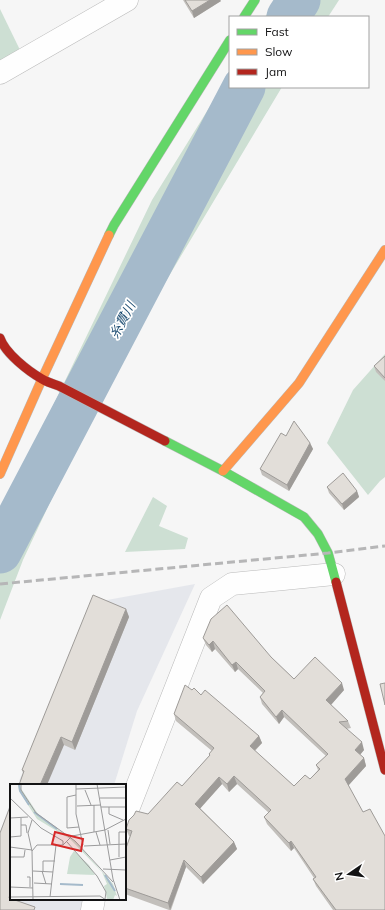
<svg xmlns="http://www.w3.org/2000/svg" width="385" height="910" font-family="Mulish,'Noto Sans JP',sans-serif">
<rect width="100%" height="100%" fill="#f6f6f6"/>
<!-- built -->
<g fill="#e5e7ec">
<polygon points="195,584 137,711 114,785 32,785 19,781 96,602"/>
<polygon points="11,801 11,899 84,899 81,910 0,910 0,832"/>
</g>
<!-- green -->
<g fill="#cddfd3">
<polygon points="276,0 339,0 328,17 265,17"/>
<polygon points="0,9 20,50 0,62"/>
<polygon points="230,74 230,87 282,87 99,393 90,417 23,560 0,620 0,516 152,200"/>
<polygon points="385,354 385,477 380,481 368,495 327,443 353,390"/>
<polygon points="153,497 167,506 159,526 188,538 185,549 125,552"/>
</g>
<g fill="none" stroke-linecap="round" stroke-linejoin="round">
<!-- river -->
<g stroke="#a5bacb" stroke-width="43">
<polyline points="288,17 299,0"/>
<polyline points="0,552 244,87"/>
</g>
<!-- street casing -->
<g stroke="#bababa" stroke-width="23">
<g id="street">
<polyline points="0,73 127,0"/>
<polyline points="125,817 211,598 232,584 334,574"/>
<polyline points="92,910 94,899"/>
</g>
</g>
<!-- fast casing -->
<g stroke="#bababa" stroke-width="10">
<g id="fast">
<polyline points="244,17 255,0"/>
<polyline points="109,235 114,225 230,40"/>
<polyline points="165,441 223,471 304,517 318,534 328,553 336,582"/>
</g>
</g>
<!-- slow casing -->
<g stroke="#bababa" stroke-width="10">
<g id="slow">
<polyline points="223,471 299,383 385,250"/>
<polyline points="0,474 42,379 109,235"/>
</g>
</g>
<!-- jam casing -->
<g stroke="#bababa" stroke-width="10">
<g id="jam">
<path d="M 0,338 C 5,353 28,371 42,379 C 47,382 53,384 59,386 L 165,441"/>
<polyline points="336,582 385,770"/>
</g>
</g>
<!-- street -->
<use href="#street" stroke="#fefefe" stroke-width="22"/>
<!-- fast -->
<use href="#fast" stroke="#63d668" stroke-width="9"/>
<!-- slow -->
<use href="#slow" stroke="#ff974d" stroke-width="9"/>
<!-- jam -->
<use href="#jam" stroke="#b3261e" stroke-width="9"/>
<!-- rail -->
<polyline stroke="#b6b6b7" stroke-width="3" stroke-dasharray="8 4" stroke-linecap="butt" points="0,584 328,553 385,546"/>
</g>
<!-- wall -->
<g fill="#c2bfbb">
<polygon points="183,0 220,0 221,1 194,18"/>
<polygon points="385,356 385,381 376,372 374,366"/>
<polygon points="286,436 310,443 313,449 289,491 262,475 260,469"/>
<polygon points="327,487 357,491 359,497 344,510 329,493"/>
<polygon points="126,609 129,617 75,750 64,745 23,773 22,770"/>
<polygon points="203,638 271,657 294,679 344,690 331,705 348,721 351,728 346,729 364,750 360,755 364,758 366,766 348,786 385,910 333,910 316,886 313,879 314,878 294,848 291,851 267,824 264,817 269,813 237,784 229,792 222,784 200,808 234,842 237,849 203,884 186,867 171,910 169,910 125,894 125,851 130,836 129,836 126,829 148,814 182,786 210,755 209,754 212,751 176,721 174,714 192,690 201,695 259,736 262,743 255,751 294,786 310,779 318,770 316,765 326,756 284,717 279,724 262,704 260,697 263,693 238,669 235,672 215,649 212,652 206,645"/>
</g>
<!-- shaded-wall -->
<g fill="#9e9b98">
<polygon points="210,0 220,0 221,1 194,18 192,11"/>
<polygon points="310,443 313,449 289,491 287,485"/>
<polygon points="357,491 359,497 344,510 342,504"/>
<polygon points="126,609 129,617 75,750 72,742"/>
<polygon points="213,641 215,649 212,652 209,645"/>
<polygon points="236,662 238,669 235,672 232,665"/>
<polygon points="342,683 344,690 329,707 326,700"/>
<polygon points="282,710 284,717 279,724 276,717"/>
<polygon points="259,736 262,743 252,753 250,746"/>
<polygon points="61,737 64,745 47,785 40,785"/>
<polygon points="362,742 364,750 358,757 355,750"/>
<polygon points="364,758 366,766 347,787 345,779"/>
<polygon points="234,776 237,784 229,792 227,784"/>
<polygon points="219,777 222,784 198,811 195,804"/>
<polygon points="291,841 294,848 291,851 289,843"/>
<polygon points="234,842 237,849 203,884 201,877"/>
<polygon points="184,860 186,867 170,910 168,903"/>
<polygon points="11,890 11,899 14,899 12,906 9,898"/>
</g>
<!-- building -->
<g fill="#e2ded9" stroke="#9e9b98">
<polygon points="185,0 210,0 192,11"/>
<polygon points="385,356 385,378 374,366"/>
<polygon points="294,421 310,443 287,485 260,469 281,433 286,436"/>
<polygon points="343,473 357,491 342,504 327,487"/>
<polygon points="93,595 126,609 72,742 61,737 40,785 19,785 24,771 22,770"/>
<polygon points="227,605 271,657 294,679 315,657 342,683 326,700 348,721 339,722 362,742 355,750 364,758 345,779 363,812 370,809 385,836 385,910 336,910 313,879 316,877 291,841 289,843 264,817 271,810 234,776 227,784 219,777 195,804 234,842 201,877 184,860 168,903 125,888 125,851 132,831 126,829 129,820 134,815 136,811 148,814 177,782 182,786 210,755 209,754 214,748 174,714 185,685 192,690 194,688 201,695 205,690 259,736 250,746 294,786 305,775 310,779 320,769 316,765 328,754 282,710 276,717 260,697 265,691 236,662 232,665 213,641 209,645 203,638 211,619"/>
<polygon points="385,683 385,705 380,684"/>
<polygon points="11,804 11,890 9,898 35,907 34,910 0,910 0,833"/>
</g>
<g text-anchor="middle" stroke-width="3.5" stroke-linejoin="round" paint-order="stroke">
<!-- water labels -->
<g font-size="13" font-style="italic" fill="#1e4e73" stroke="#fff">
<text transform="translate(122 320) rotate(-62)" y="5">糸貫川</text>
</g>
</g>
<!-- overview -->
<g transform="translate(10 784)">
<rect width="116" height="116" fill="#f6f6f6"/>
<path d="M 8,0 L 30,33 L 66,58 L 103,100 L 107,112 L 105,111 L 103,116 L 97,115 L 94,102 L 97,100 L 92,88 L 60,55 L 27,35 L 9,7 ZM 64,67 L 79,81 L 85,91 L 57,90 L 60,73 Z" fill="#cddfd3"/>
<path fill="none" stroke="#a5bacb" stroke-width="2" d="M 9,0 L 10,7 L 19,21M 24,28 L 47,45M 95,91 L 105,107M 50,100 L 73,101"/>
<path fill="none" stroke="#9b9b9c" stroke-width="1" d="M 11,0 L 11,6 L 26,29 L 65,57 L 103,98M 66,0 L 66,30 L 73,61M 87,0 L 103,95 L 110,116M 116,0 L 116,25M 66,5 L 116,3M 75,6 L 81,21M 66,11 L 57,13 L 57,44 L 69,43M 0,14 L 31,44 L 53,57 L 53,61M 90,14 L 116,14M 84,21 L 84,48M 67,22 L 91,21M 91,23 L 116,23M 99,23 L 99,30 L 113,36M 0,34 L 18,33M 22,36 L 18,49 L 22,67M 11,41 L 16,41 L 17,49M 95,46 L 116,35M 98,46 L 100,60M 86,48 L 90,61M 0,53 L 11,52 L 11,34M 57,58 L 87,92 L 96,108 L 95,115M 74,62 L 116,60M 0,63 L 22,66M 0,73 L 14,73 L 15,66M 109,73 L 109,48 L 116,48M 100,76 L 116,73M 93,85 L 116,86M 23,87 L 43,88M 32,87 L 36,100M 33,87 L 33,77 L 45,77M 17,93 L 20,93 L 20,103M 24,99 L 42,100M 0,103 L 23,104M 0,113 L 90,112 L 96,116M 40,113 L 46,61M 23,116 L 22,67 L 27,61 L 53,61 L 62,52 L 95,46"/>
<path fill="#d62828" fill-opacity="0.15" stroke="#d62828" stroke-width="2" d="M 45,48 L 73,55 L 71,67 L 42,60 Z"/>
<rect width="116" height="116" fill="none" stroke="#131314" stroke-width="2"/>
</g>
<!-- legend -->
<rect x="229" y="16" width="140" height="72" fill="#ffffff" stroke="#a1a1a1"/>
<rect x="237" y="29" width="20" height="6" fill="#63d668" stroke="#a1a1a1"/>
<text x="265" y="36" font-size="12" fill="#131314">Fast</text>
<rect x="237" y="49" width="20" height="6" fill="#ff974d" stroke="#a1a1a1"/>
<text x="265" y="56" font-size="12" fill="#131314">Slow</text>
<rect x="237" y="69" width="20" height="6" fill="#b3261e" stroke="#a1a1a1"/>
<text x="265" y="76" font-size="12" fill="#131314">Jam</text>
<!-- north arrow -->
<g transform="translate(349 874) rotate(257)" stroke="#ffffff" stroke-width="3" paint-order="stroke">
<path d="M0-3L7 15L0 10L-7 15Z" fill="#131314"/>
<text y="-6" font-size="11" font-weight="bold" text-anchor="middle" fill="#131314">N</text>
</g>
</svg>
